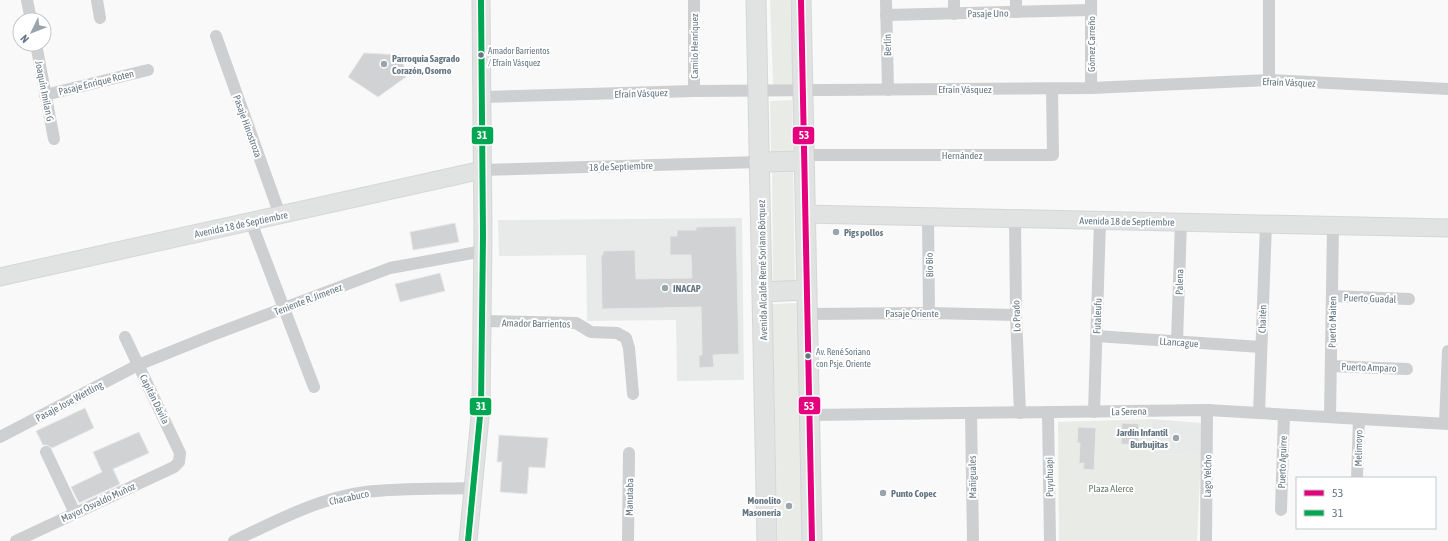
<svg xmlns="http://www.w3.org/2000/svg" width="1448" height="541" font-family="'Asap Condensed',sans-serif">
<rect width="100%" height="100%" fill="#f9f9f9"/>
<!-- built -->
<g fill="#e8e9e9">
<polygon points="742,218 744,380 677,381 676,320 587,321 586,255 499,256 498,220"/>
<polygon points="1152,419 1201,423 1201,455 1151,454"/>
</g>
<!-- green -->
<g fill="#e8ebe6">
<polygon points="770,0 790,0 793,84 773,85"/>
<polygon points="792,100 793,156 771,156 770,101"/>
<polygon points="772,167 793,167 795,282 773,283"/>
<polygon points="800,303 807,541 778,541 772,304"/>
<polygon points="1152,419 1151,454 1201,455 1197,541 1059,541 1058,422"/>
</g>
<!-- building -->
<g fill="#d0d2d3" stroke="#e8e8e8">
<polygon points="364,53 402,55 406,77 378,97 348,77"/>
<polygon points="455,223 459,242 413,250 410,232"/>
<polygon points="736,226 739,354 713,355 714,367 699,368 699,355 702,355 701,307 602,309 601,255 603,255 603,251 635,250 636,279 692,278 691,255 670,255 670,236 677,236 677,230 696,230 696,227"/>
<polygon points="440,273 445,291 400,302 395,284"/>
<polygon points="85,408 94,428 52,448 47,445 43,445 36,431"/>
<polygon points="1122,423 1139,424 1138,445 1121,444"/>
<polygon points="1078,427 1096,428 1094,470 1083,469 1084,463 1079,464 1080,443 1077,443"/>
<polygon points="139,432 149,453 113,469 120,484 79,503 71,487 102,472 93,452"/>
<polygon points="499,435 548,438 545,468 529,467 527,494 500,492 502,462 497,462"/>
</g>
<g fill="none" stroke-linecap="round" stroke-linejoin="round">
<!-- secondary casing -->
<g stroke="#d5d6d7" stroke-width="19">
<g id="secondary">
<polyline points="805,214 1448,228"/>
<polyline points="0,277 482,170"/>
<polyline points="468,541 481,406 483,235 481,0"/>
</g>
</g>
<!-- primary casing -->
<g stroke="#d5d6d7" stroke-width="21">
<g id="primary">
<polyline points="756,0 767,541"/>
<polyline points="801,0 812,541"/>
<polyline points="759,162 804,161"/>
<polyline points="762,292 807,290"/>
</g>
</g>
<!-- street -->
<g stroke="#cecfd0" stroke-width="12">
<polyline points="27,0 31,20"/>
<polyline points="97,0 100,18"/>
<polyline points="886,0 888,90"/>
<polyline points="1016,0 1016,12"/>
<polyline points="1091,0 1091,88"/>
<polyline points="1269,0 1269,80"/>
<polyline points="954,14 954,0"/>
<polyline points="886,15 1091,10"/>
<polyline points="216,36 280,215"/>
<polyline points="36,44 54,139"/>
<polyline points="694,91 694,0"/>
<polyline points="45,95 148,70"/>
<polyline points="482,97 694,91 1091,88 1269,80 1448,89"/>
<polyline points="804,155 1053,155 1052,89"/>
<polyline points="482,170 759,162"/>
<polyline points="928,217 929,313"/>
<polyline points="1015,219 1016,315 1020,413"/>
<polyline points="251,222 314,387"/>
<polyline points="1332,296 1409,299"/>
<polyline points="807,314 929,313 1016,315"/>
<polyline points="483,321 576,323 591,332 617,333 626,338 629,348 633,394"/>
<polyline points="1096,336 1261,347"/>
<polyline points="1177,342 1181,222"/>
<polyline points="1331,366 1407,369"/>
<polyline points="1048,412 1050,541"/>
<polyline points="1094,412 1100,221"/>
<polyline points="971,413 973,541"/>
<polyline points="1259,413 1266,224"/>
<polyline points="809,415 1207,410 1448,424"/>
<polyline points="1330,417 1333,226"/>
<polyline points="1445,423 1448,351"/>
<polyline points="0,437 138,365 210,336 390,268 483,251"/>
<polyline points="46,452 75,513"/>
<polyline points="1357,478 1359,419"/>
<polyline points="1281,510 1284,415"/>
<polyline points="16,541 174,467 179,462 180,453 125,337"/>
<path d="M 234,541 C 276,521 319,498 365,492 C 401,488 437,489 472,488"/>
<polyline points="628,541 629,453"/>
<polyline points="1206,541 1207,410"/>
</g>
<!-- secondary -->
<use href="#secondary" stroke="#e1e2e2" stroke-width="17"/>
<!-- primary -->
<use href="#primary" stroke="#e1e2e2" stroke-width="19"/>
<!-- bus-1 casing -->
<g stroke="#fff" stroke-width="9">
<polyline id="bus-1" points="801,0 812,541"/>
</g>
<!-- bus-2 casing -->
<g stroke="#fff" stroke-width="9">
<polyline id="bus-2" points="468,541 481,406 483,235 481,0"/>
</g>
<!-- bus-1 -->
<use href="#bus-1" stroke="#e5007d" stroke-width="6"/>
<!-- bus-2 -->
<use href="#bus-2" stroke="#00a651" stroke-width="6"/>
</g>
<!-- markers -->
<g fill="#657783" stroke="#fff" stroke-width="1.5">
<circle cx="481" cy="55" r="3.5"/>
<circle cx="808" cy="356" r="3.5"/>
</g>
<g fill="#99a4ac" stroke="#fff" stroke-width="1.5">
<circle cx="384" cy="64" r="4"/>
<circle cx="836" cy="232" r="4"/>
<circle cx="665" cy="288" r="4"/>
<circle cx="1176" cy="438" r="4"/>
<circle cx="883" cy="493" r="4"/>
<circle cx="789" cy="506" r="4"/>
</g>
<g text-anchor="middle" stroke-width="4" stroke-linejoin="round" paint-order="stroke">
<!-- bus labels -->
<g font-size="9" fill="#657783" stroke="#fff" text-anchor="start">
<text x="488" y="54">Amador Barrientos<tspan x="488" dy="12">/ Efraín Vásquez</tspan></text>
<text x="816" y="355">Av. René Soriano<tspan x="816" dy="12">con Psje. Oriente</tspan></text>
</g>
<!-- street labels -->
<g font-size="10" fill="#657783" stroke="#fff">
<text transform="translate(988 13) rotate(-1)" y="4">Pasaje Uno</text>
<text transform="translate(1091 44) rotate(-90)" y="4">Gómez Carreño</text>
<text transform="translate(887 45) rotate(-91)" y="4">Berlín</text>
<text transform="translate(694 46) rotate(-90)" y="4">Camilo Henríquez</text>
<text transform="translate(96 82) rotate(-14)" y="4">Pasaje Enrique Roten</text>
<text transform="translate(1289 82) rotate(2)" y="4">Efraín Vásquez</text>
<text x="965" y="93">Efraín Vásquez</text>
<text transform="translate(45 91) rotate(79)" y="4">Joaquín Imilan G</text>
<text transform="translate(641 93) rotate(-2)" y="4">Efraín Vásquez</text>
<text transform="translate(248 126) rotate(70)" y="4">Pasaje Hinostroza</text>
<text x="962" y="159">Hernández</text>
<text transform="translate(621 166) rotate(-2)" y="4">18 de Septiembre</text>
<text transform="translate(1127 221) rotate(1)" y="4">Avenida 18 de Septiembre</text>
<text transform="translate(241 224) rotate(-12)" y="4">Avenida 18 de Septiembre</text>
<text transform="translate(929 265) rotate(-91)" y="4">Bio Bio</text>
<text transform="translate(762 270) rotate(-91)" y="4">Avenida Alcalde René Soriano Bórquez</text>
<text transform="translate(1179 282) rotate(-88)" y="4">Palena</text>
<text transform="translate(1370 298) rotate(2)" y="4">Puerto Guadal</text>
<text transform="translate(308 299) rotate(-21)" y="4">Teniente R. Jimenez</text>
<text x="912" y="317">Pasaje Oriente</text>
<text transform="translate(1016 316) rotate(-92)" y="4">Lo Prado</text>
<text transform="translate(1097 316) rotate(-88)" y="4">Futaleufu</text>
<text transform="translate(1262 319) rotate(-88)" y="4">Chaitén</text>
<text transform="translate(1332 322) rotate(-89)" y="4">Puerto Maiten</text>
<text transform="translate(536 323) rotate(1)" y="4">Amador Barrientos</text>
<text transform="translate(1179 342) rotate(4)" y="4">LLancague</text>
<text transform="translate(1369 367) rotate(2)" y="4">Puerto Amparo</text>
<text transform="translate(155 399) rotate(64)" y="4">Capitán Dávila</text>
<text transform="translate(69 401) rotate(-28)" y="4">Pasaje Jose Wettling</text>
<text transform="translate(1129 411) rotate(-1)" y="4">La Serena</text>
<text transform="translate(1358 448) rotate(-89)" y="4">Melimoyo</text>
<text transform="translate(1282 462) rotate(-88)" y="4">Puerto Aguirre</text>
<text transform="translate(1207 476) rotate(-89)" y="4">Lago Yelcho</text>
<text transform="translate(972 477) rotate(-91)" y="4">Mañiguales</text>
<text transform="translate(1049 477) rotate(-91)" y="4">Puyuhuapi</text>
<text transform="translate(349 497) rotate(-12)" y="4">Chacabuco</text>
<text transform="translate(629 497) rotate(-89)" y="4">Manutaba</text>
<text transform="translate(98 502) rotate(-25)" y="4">Mayor Osvaldo Muñoz</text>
</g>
<!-- poi labels -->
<g font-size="10" font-weight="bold" fill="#657783" stroke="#fff" text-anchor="start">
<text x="392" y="62">Parroquia Sagrado<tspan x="392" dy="12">Corazón, Osorno</tspan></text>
<text x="844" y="236">Pigs pollos</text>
<text x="673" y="292">INACAP</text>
<text x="1168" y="436" text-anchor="end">Jardín Infantil<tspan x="1168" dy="12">Burbujitas</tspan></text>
<text x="891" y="497">Punto Copec</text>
<text x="781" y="504" text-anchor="end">Monolito<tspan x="781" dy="12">Masonería</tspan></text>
</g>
<!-- park labels -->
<g font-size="10" fill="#687a64" stroke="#fff">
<text x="1111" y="492">Plaza Alerce</text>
</g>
</g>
<g stroke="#fff" stroke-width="1.5">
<rect x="792" y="126" width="23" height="19" rx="4" fill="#e5007d"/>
<rect x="471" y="126" width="23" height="19" rx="4" fill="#00a651"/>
<rect x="798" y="396" width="23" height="19" rx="4" fill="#e5007d"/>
<rect x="469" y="397" width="23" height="19" rx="4" fill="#00a651"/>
</g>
<g font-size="11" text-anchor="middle" font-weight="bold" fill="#fff">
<text x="804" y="139">53</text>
<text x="482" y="139">31</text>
<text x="809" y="410">53</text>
<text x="481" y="410">31</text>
</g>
<!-- legend -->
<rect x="1296" y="477" width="140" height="52" fill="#ffffff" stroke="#c1c9cd"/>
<rect x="1304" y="490" width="20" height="6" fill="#e5007d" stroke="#c1c9cd"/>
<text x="1332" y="497" font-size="12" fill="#657783">53</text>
<rect x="1304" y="510" width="20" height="6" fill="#00a651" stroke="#c1c9cd"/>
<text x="1332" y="517" font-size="12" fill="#657783">31</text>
<!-- north arrow -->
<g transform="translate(32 32) rotate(227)"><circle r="19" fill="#ffffff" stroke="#c1c9cd"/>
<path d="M0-3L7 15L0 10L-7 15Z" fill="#99a4ac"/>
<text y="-6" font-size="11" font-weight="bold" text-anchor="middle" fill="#657783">N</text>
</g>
</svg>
